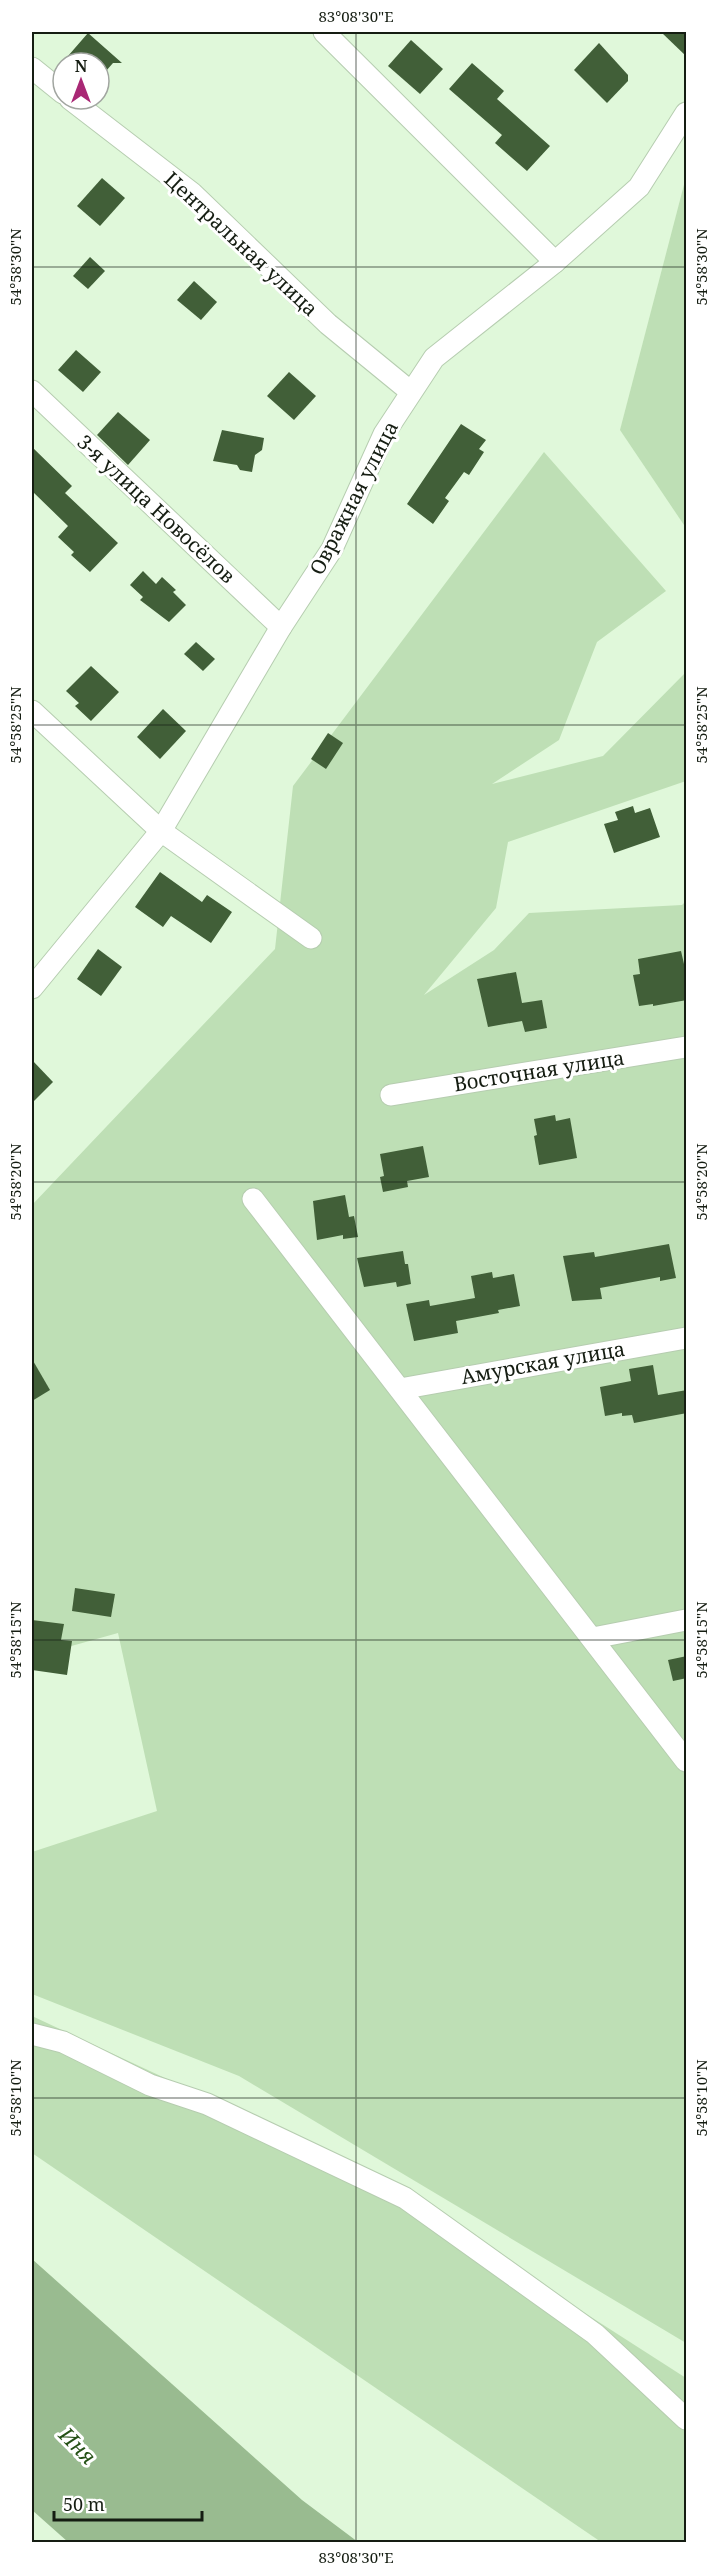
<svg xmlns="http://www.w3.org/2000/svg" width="718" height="2574" font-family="'Noto Serif',serif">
<rect width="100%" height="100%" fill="#e0f8da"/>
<!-- green -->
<g fill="#bedfb5">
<polygon points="686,177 686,528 620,430"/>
<polygon points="544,452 666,591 597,642 559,740 492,784 603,756 686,672 686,781 508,842 496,908 424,995 494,950 529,913 682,905 686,901 686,2343 239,2076 32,1994 32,1852 157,1811 118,1633 32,1657 32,1205 275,949 293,786"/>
<polygon points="32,2016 362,2170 686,2378 686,2542 601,2542 32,2153"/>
</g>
<!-- water -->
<polygon fill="#99bb90" points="32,2259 302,2500 358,2542 68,2542 32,2510"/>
<!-- building -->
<g fill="#415f38">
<polygon points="661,32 687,32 687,57"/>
<polygon points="88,33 122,63 113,63 99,79 99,63 76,63 68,56"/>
<polygon points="411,40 443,69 420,94 388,66"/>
<polygon points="599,43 628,75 628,81 607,103 574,70"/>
<polygon points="472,63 504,91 497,99 550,146 527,171 495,143 502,135 449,89"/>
<polygon points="102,178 125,198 100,226 77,206"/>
<polygon points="90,257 105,271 88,289 73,276"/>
<polygon points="194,281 217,302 201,320 177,300"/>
<polygon points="76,350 101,372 83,392 58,370"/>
<polygon points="289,372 316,396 294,420 267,396"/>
<polygon points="118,412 150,440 128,465 97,435"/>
<polygon points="461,424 486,440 479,449 484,452 469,475 464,472 445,498 449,501 433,524 407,504"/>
<polygon points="222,430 264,438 262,450 255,455 252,472 240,470 237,465 213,461"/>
<polygon points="32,447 72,486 65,493 118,543 90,572 71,555 74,552 58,537 68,526 32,491"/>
<polygon points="143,571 156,584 162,577 176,590 173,592 186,605 169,622 140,600 143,597 130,585"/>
<polygon points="196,642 215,659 203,671 184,654"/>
<polygon points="91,666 119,692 91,721 75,706 79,703 66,691"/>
<polygon points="163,709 186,731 160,759 137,737"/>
<polygon points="328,733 343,743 326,769 311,759"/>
<polygon points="633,806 635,813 650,808 660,837 614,853 604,824 618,820 615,812"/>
<polygon points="160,872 202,902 207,895 232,912 211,943 171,916 163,927 135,907"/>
<polygon points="98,949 122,967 101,996 77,979"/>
<polygon points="681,951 687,977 687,1000 653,1006 653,1004 639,1006 633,975 640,974 638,959"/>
<polygon points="516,972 522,1003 542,1000 547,1028 525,1032 522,1021 488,1027 477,979"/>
<polygon points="32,1060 53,1082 32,1103"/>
<polygon points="555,1115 556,1121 570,1118 577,1158 539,1165 534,1136 537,1135 534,1119"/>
<polygon points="423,1146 429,1177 407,1181 408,1187 383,1192 380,1177 384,1176 380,1154"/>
<polygon points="345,1195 349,1217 354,1216 358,1237 343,1239 343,1235 317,1240 313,1201"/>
<polygon points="669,1244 676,1278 660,1281 660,1277 600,1288 602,1299 572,1301 563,1256 594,1252 595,1257"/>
<polygon points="403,1251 405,1264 408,1264 411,1284 397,1287 396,1282 364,1287 357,1258"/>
<polygon points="492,1272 493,1278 514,1274 520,1306 498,1310 499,1313 456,1321 458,1333 414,1341 406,1304 429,1300 430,1306 475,1298 471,1276"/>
<polygon points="32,1359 50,1390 32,1401"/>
<polygon points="653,1365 658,1395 687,1390 687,1413 634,1423 632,1415 622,1416 622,1413 605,1416 600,1387 631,1381 629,1369"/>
<polygon points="75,1588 115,1594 111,1617 72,1611"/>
<polygon points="32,1620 64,1624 61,1640 72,1641 67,1675 32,1670"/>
<polygon points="687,1656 687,1678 673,1681 668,1660"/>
</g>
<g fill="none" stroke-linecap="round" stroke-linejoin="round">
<!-- minor casing -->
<g stroke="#b6cdb0" stroke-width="23">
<g id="minor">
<polyline points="324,32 555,262"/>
<polyline points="32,68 63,93"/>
<polyline points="70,99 192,193 328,324 411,392"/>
<polyline points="32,391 281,627"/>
<polyline points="32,711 161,831 311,938"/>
<polyline points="32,988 161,831 281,627 332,549 384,434 434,358 555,262 639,187 686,113"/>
<polyline points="391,1095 686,1047"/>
<polyline points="253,1199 686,1761"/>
<polyline points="400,1389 686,1338"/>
<polyline points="593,1638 686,1620"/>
<polyline points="32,2034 63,2042 150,2085 207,2104 405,2198 595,2334 686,2419"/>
</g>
</g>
<!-- minor -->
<use href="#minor" stroke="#fff" stroke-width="21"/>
</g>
<!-- ticks -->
<path fill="none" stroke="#151d12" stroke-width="1.5" stroke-opacity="0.45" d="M 356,32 L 356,2542M 32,267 L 686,267M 32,725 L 686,725M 32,1182 L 686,1182M 32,1640 L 686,1640M 32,2098 L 686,2098"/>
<g text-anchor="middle" stroke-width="6" stroke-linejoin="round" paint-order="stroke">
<!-- street labels -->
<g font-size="20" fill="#151d12" stroke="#fff">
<text transform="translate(241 244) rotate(43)" y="7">Центральная улица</text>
<text transform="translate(354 498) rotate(-63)" y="7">Овражная улица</text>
<text transform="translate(156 509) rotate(43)" y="7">3-я улица Новосёлов</text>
<text transform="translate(539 1071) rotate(-9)" y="7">Восточная улица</text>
<text transform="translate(543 1363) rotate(-10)" y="7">Амурская улица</text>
</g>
<!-- water labels -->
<g font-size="21" font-style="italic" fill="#245015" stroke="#fff">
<text transform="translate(77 2446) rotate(45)" y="7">Иня</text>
</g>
</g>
<!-- border -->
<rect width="718" height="2574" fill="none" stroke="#ffffff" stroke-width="66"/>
<!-- north arrow -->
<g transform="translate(81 81)"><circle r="28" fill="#ffffff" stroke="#a1a5a0" stroke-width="1.5"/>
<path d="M0-4.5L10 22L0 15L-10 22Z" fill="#a92875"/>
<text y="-9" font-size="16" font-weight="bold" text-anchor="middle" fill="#151d12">N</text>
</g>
<!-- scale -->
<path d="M54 2511v9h148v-9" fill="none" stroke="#151d12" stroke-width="3"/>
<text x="63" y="2511" font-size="18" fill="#151d12" stroke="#ffffff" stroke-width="4.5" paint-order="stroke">50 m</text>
<rect x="33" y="33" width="652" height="2508" fill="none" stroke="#151d12" stroke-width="2"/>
<g font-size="15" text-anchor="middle" fill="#151d12">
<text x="356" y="22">83°08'30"E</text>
<text transform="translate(16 267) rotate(-90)" y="5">54°58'30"N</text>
<text transform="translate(702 267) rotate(-90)" y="5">54°58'30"N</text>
<text transform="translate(16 725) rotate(-90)" y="5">54°58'25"N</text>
<text transform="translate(702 725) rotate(-90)" y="5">54°58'25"N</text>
<text transform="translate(16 1182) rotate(-90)" y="5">54°58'20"N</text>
<text transform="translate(702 1182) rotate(-90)" y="5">54°58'20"N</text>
<text transform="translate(16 1640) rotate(-90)" y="5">54°58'15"N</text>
<text transform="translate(702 1640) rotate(-90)" y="5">54°58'15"N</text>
<text transform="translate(16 2098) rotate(-90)" y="5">54°58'10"N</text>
<text transform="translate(702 2098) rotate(-90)" y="5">54°58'10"N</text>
<text x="356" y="2563">83°08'30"E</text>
</g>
</svg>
